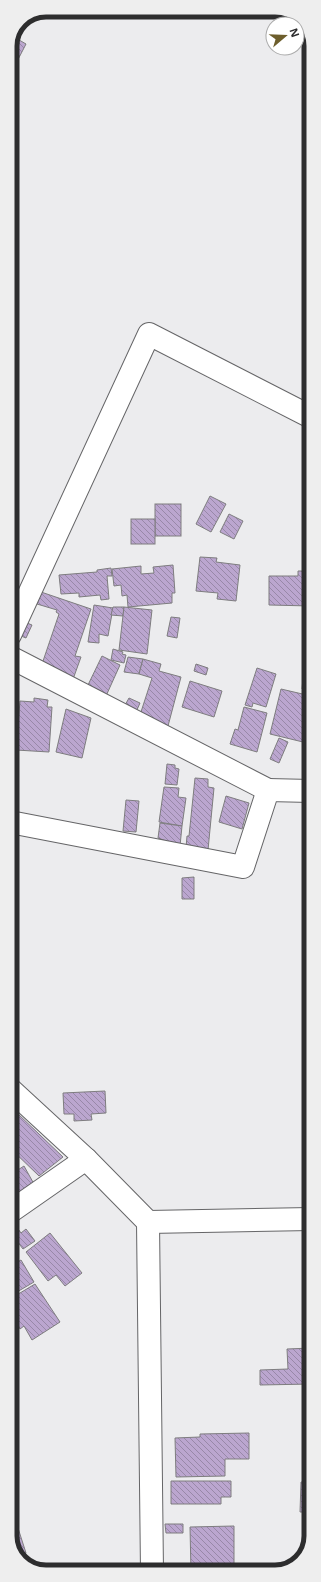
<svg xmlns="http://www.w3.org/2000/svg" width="321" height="1582" font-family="'Open Sans',sans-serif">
<defs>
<pattern id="building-back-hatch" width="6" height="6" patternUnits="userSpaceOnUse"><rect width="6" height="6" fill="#bba6cf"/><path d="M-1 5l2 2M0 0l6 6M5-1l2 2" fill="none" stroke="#9888a8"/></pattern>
</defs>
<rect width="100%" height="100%" fill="#ececee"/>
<!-- building -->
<g fill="url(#building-back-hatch)" stroke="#7e7d7f">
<polygon points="14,37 26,44 10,75 10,45"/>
<polygon points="210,496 226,504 211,532 196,524"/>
<rect x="155" y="504" width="26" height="32"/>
<polygon points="229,514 243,521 234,539 220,532"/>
<rect x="131" y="519" width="24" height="25"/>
<polygon points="200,557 217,558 216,562 240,565 236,601 217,599 218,593 196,591"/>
<polygon points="173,565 175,593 172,593 172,603 128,607 127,595 122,596 121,585 114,586 112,569 141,566 141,574 154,573 153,567"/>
<polygon points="111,568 112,576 107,576 109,599 101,600 100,595 79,597 79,593 61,594 59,575 97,572 97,570"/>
<polygon points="298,571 311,571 311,606 269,605 269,576 298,576"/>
<polygon points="41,592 91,609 75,656 81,657 72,682 41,667 59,614 56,612 57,610 37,604"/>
<polygon points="94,605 113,608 108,636 99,634 99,643 88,642"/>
<polygon points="113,607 124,607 123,616 111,615"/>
<polygon points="124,607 152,610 147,654 119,650"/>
<polygon points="171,617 180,618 177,638 167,636"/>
<polygon points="27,623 32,625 26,638 21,636"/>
<polygon points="113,649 123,652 122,654 126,655 124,663 111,660"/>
<polygon points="102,656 120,665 106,696 87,687"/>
<polygon points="128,657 143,659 139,674 124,672"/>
<polygon points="143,659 161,664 159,671 181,677 168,726 139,718 152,678 139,674"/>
<polygon points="196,664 208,668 206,675 194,671"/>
<polygon points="257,668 276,674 266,707 253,703 252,707 245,705"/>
<polygon points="303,678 311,679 311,690 302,689"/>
<polygon points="190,681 222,691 214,717 182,707"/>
<polygon points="281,689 311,696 311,709 303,742 270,734"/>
<polygon points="34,698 48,700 47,707 52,707 49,752 16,750 20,701 34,702"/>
<polygon points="129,698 140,703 136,712 124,707"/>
<polygon points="244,707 267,713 257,752 230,744 235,729 238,730"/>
<polygon points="66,709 91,718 82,758 56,752"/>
<polygon points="279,738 288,742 279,763 270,759"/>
<polygon points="167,764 175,765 175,768 179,769 177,785 165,784"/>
<polygon points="195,778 208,779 208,787 214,788 208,850 186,848 187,836 189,836"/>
<polygon points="164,787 179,788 178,797 186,798 182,826 159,822"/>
<polygon points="226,796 249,803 242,829 219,822"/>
<polygon points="126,800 139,801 136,832 123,831"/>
<polygon points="160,823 182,826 180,846 158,838"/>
<polygon points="194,877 194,899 182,899 182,878"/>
<polygon points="105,1091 106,1113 91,1114 92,1120 74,1121 74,1114 64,1114 63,1093"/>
<polygon points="17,1113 63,1157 39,1176 10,1148 10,1120"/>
<polygon points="24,1166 34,1184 10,1199 10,1175"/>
<polygon points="16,1226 21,1233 26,1229 35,1241 23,1249 10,1232 10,1230"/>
<polygon points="50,1233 82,1273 65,1286 56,1275 48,1281 26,1252"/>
<polygon points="21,1260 34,1282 10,1296 10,1266"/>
<polygon points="35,1284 60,1322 32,1340 24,1326 20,1329 16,1321 19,1319 10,1305 10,1299"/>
<polygon points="311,1348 311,1384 260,1385 260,1370 288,1369 287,1349"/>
<polygon points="249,1433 249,1459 225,1459 225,1476 176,1477 175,1438 200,1437 200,1434"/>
<polygon points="171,1481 231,1481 231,1497 221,1497 221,1504 171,1504"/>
<polygon points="301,1482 311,1482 311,1512 300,1512"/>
<polygon points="10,1503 26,1553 18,1556 10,1541"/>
<polygon points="165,1524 183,1524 183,1533 166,1533"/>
<polygon points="234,1526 234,1572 191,1572 190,1527"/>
</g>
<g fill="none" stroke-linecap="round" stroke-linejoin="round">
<!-- minor casing -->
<g stroke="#656567" stroke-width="24">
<g id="minor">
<polyline points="10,635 149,334 311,417"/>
<polyline points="10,657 268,790"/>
<polyline points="10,822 243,867 268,790 311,791"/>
<polyline points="10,1089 86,1159 148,1222 152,1572"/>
<polyline points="10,1212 86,1159"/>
<polyline points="148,1222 311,1219"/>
</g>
</g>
<!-- minor -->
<use href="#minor" stroke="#fff" stroke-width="22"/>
</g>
<!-- crop -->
<path d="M0 0H321V1582H0ZM46 17H275A29 29 0 0 1 304 46V1536A29 29 0 0 1 275 1565H46A29 29 0 0 1 17 1536V46A29 29 0 0 1 46 17Z" fill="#eee" fill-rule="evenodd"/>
<path fill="none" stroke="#2d2d2e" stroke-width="5" d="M46 17H275A29 29 0 0 1 304 46V1536A29 29 0 0 1 275 1565H46A29 29 0 0 1 17 1536V46A29 29 0 0 1 46 17Z"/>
<!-- north arrow -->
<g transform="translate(285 36) rotate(71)"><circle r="19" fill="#ffffff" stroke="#ababab"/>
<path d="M0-3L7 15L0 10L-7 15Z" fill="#6d5e2c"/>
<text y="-6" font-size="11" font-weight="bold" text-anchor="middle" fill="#2d2d2e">N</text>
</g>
</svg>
